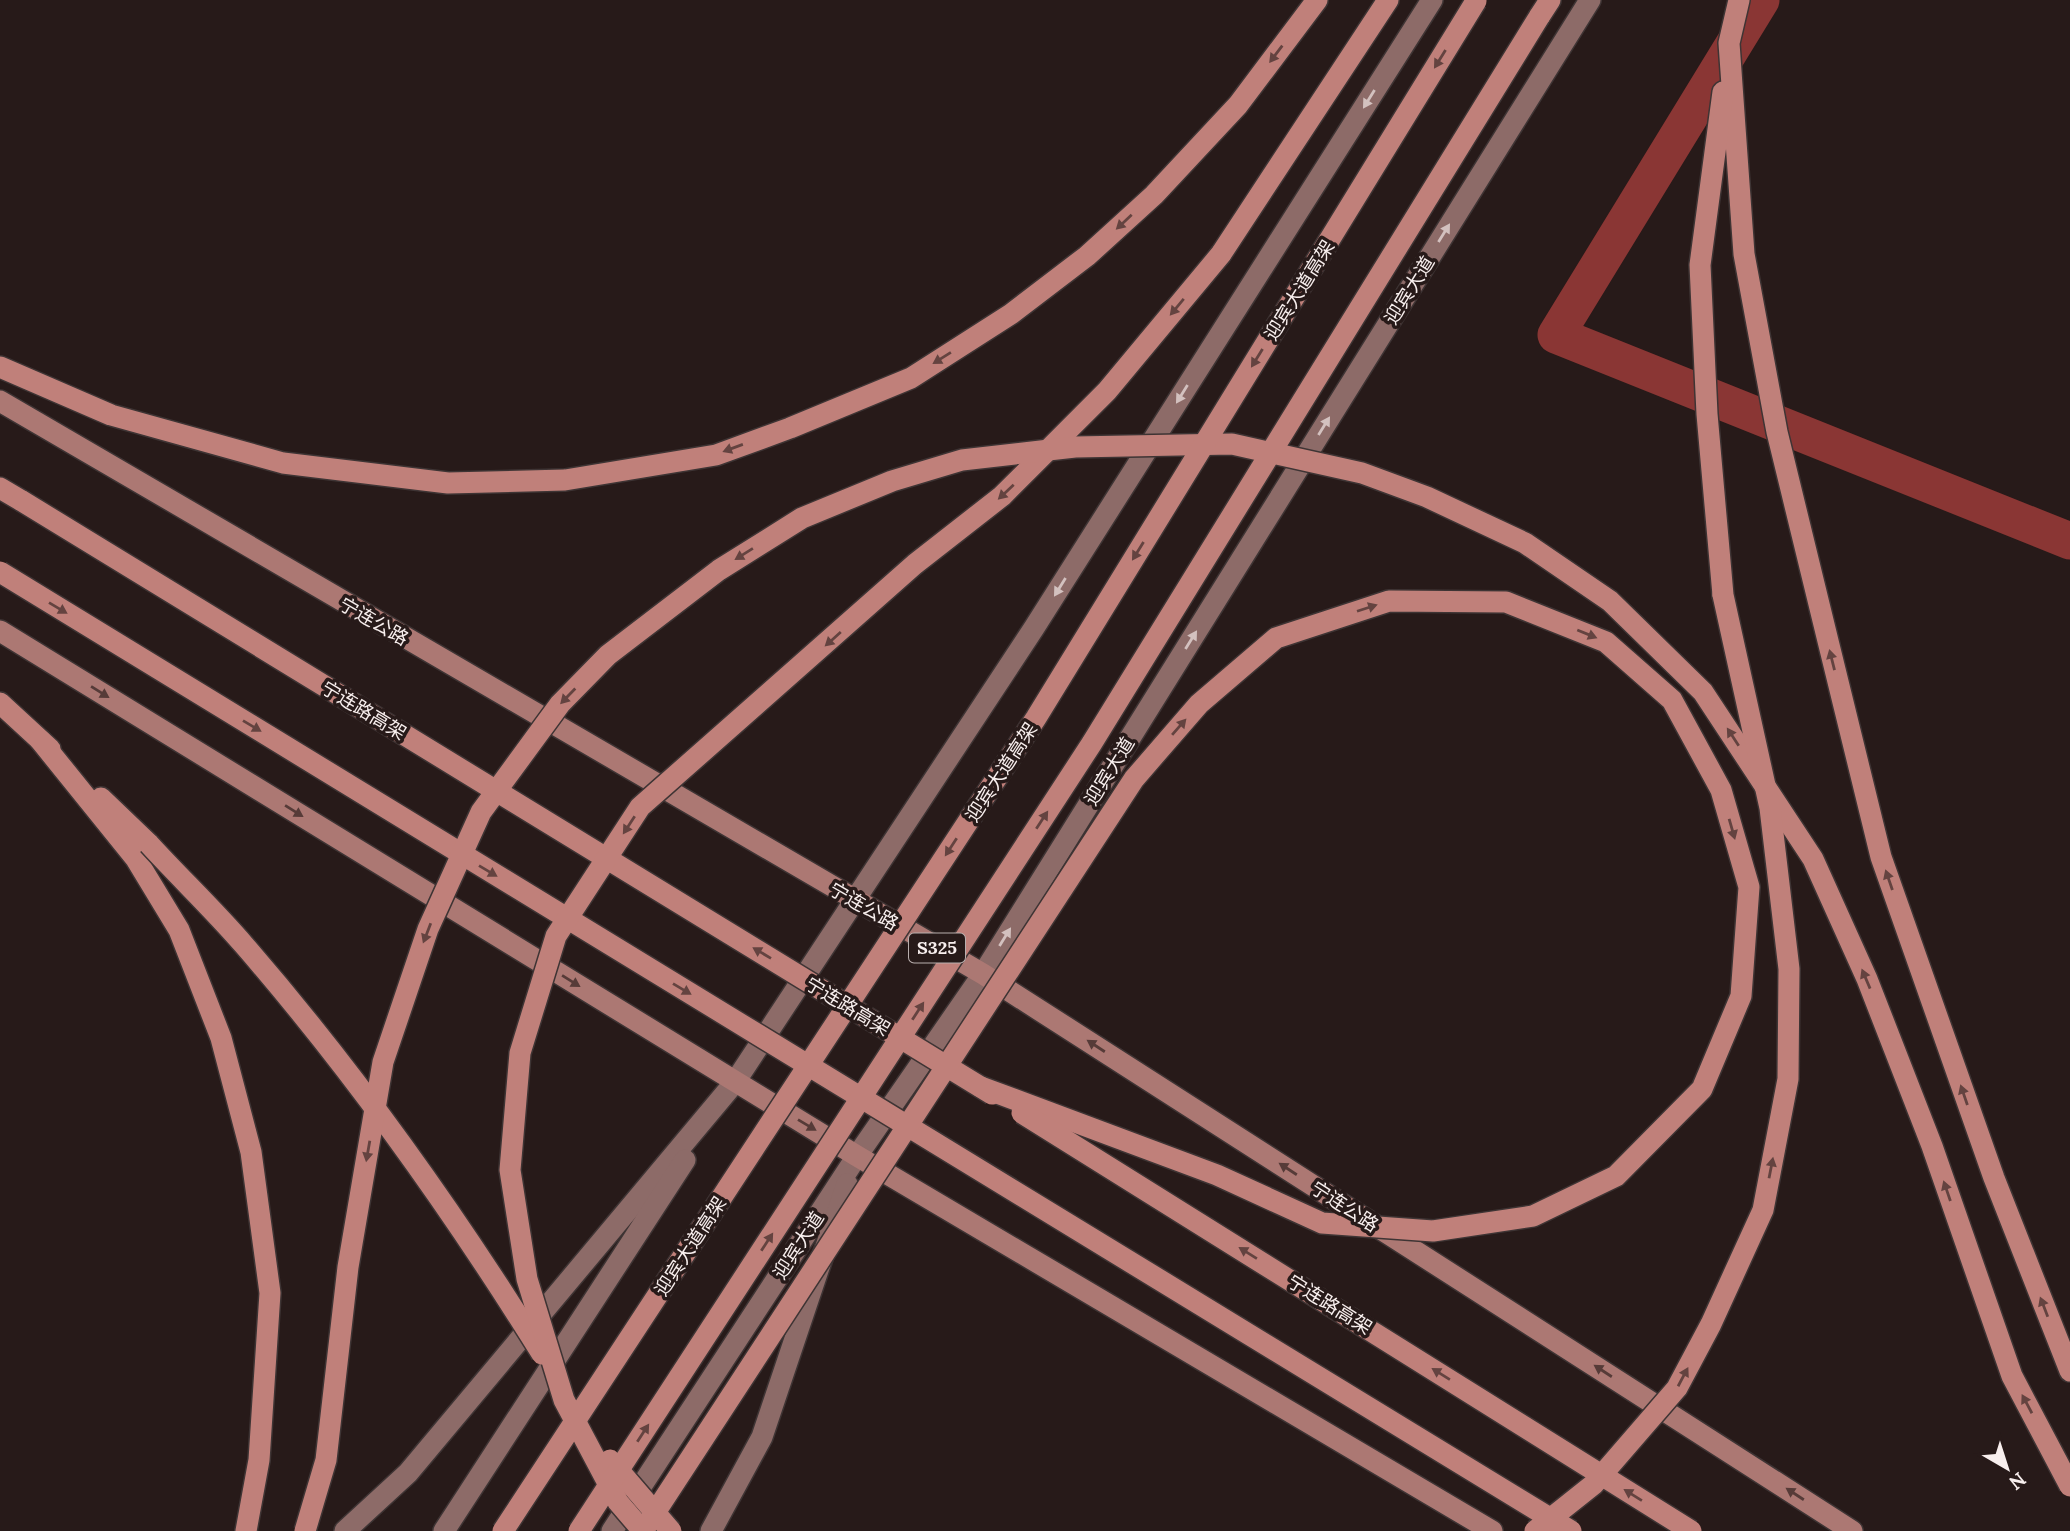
<svg xmlns="http://www.w3.org/2000/svg" width="2070" height="1531" font-family="Lora,'Noto Sans SC',serif">
<rect width="100%" height="100%" fill="#271a19"/>
<g fill="none" stroke-linecap="round" stroke-linejoin="round">
<!-- canal -->
<polyline stroke="#8a3634" stroke-width="37" points="1761,0 1556,335 2070,541"/>
<!-- secondary casing -->
<g stroke="#3e3434" stroke-width="24">
<g id="secondary">
<polyline points="345,1531 408,1473 735,1082 1034,628 1432,0"/>
<polyline points="444,1531 685,1160"/>
<polyline points="612,1531 857,1156 983,974 1590,0"/>
<polyline points="711,1531 762,1437 847,1184"/>
</g>
</g>
<!-- primary casing -->
<g stroke="#3e3434" stroke-width="24">
<g id="primary">
<polyline points="0,401 983,974 1852,1531"/>
<polyline points="0,631 857,1156 1492,1531"/>
</g>
</g>
<!-- trunk casing -->
<g stroke="#3e3434" stroke-width="24">
<g id="trunk">
<polyline points="1739,0 1729,43 1744,254 1777,432 1829,645 1881,857 1994,1178 2070,1371"/>
<polyline points="1539,17 1550,0"/>
<polyline points="1221,254 1388,0"/>
<polyline points="0,367 111,415 283,463 448,483 565,480 716,455 790,428 911,378 1011,314 1087,256 1154,195 1238,105 1317,0"/>
<polyline points="0,488 22,501"/>
<polyline points="1723,595 1707,414 1700,265 1723,92"/>
<polyline points="0,703 50,749"/>
<polyline points="40,740 136,859 179,930 221,1038 251,1152 270,1293 259,1460 246,1531"/>
<polyline points="101,798 149,844"/>
</g>
</g>
<!-- secondary -->
<use href="#secondary" stroke="#8d6b68" stroke-width="21"/>
<!-- primary -->
<use href="#primary" stroke="#ac7873" stroke-width="21"/>
<!-- trunk -->
<use href="#trunk" stroke="#c0807a" stroke-width="21"/>
<!-- trunk-bridge casing -->
<g stroke="#3e3434" stroke-width="24" stroke-linecap="butt">
<g id="trunk-bridge">
<polyline points="22,501 992,1094"/>
<polyline points="0,572 1571,1531"/>
<path d="M 149,844 C 180,878 214,910 244,945 C 355,1073 453,1211 542,1354"/>
<polyline points="981,1087 1217,1175 1322,1223 1433,1231 1533,1216 1616,1176 1702,1089 1741,996 1749,887 1721,790 1672,700 1606,642 1506,602 1389,601 1276,638 1199,704 1134,779 643,1531 618,1502 564,1400 527,1279 510,1170 520,1053 556,936 640,807 915,564 1002,496 1107,391 1221,254"/>
<polyline points="1022,1113 1691,1531"/>
<polyline points="610,1460 671,1531"/>
<polyline points="305,1531 326,1460 348,1267 383,1062 428,929 481,812 560,704 608,655 719,570 802,518 892,481 962,460 1075,447 1232,444 1362,473 1427,497 1525,543 1610,601 1703,692 1813,859 1867,979 1932,1146 2012,1376 2070,1486"/>
<polyline points="503,1531 1036,718 1476,1"/>
<polyline points="579,1531 1092,743 1539,17"/>
<polyline points="1535,1531 1594,1484 1677,1388 1711,1324 1763,1210 1788,1079 1789,969 1770,808 1723,595"/>
</g>
</g>
<!-- trunk-bridge -->
<use href="#trunk-bridge" stroke="#c0807a" stroke-width="21"/>
</g>
<!-- one-way arrows -->
<defs><path id="oneway-solid" d="M-6-.8H1V-3.2L6.5 0L1 3.2V.8H-6Z" transform="scale(1.75)"/></defs>
<g fill="#644340">
<use href="#oneway-solid" transform="translate(1276 54) rotate(127)"/>
<use href="#oneway-solid" transform="translate(1440 59) rotate(122)"/>
<use href="#oneway-solid" transform="translate(1124 222) rotate(137)"/>
<use href="#oneway-solid" transform="translate(1177 307) rotate(130)"/>
<use href="#oneway-solid" transform="translate(942 358) rotate(148)"/>
<use href="#oneway-solid" transform="translate(1257 358) rotate(122)"/>
<use href="#oneway-solid" transform="translate(733 448) rotate(160)"/>
<use href="#oneway-solid" transform="translate(1006 492) rotate(137)"/>
<use href="#oneway-solid" transform="translate(1138 551) rotate(122)"/>
<use href="#oneway-solid" transform="translate(744 554) rotate(148)"/>
<use href="#oneway-solid" transform="translate(58 608) rotate(31)"/>
<use href="#oneway-solid" transform="translate(1367 608) rotate(-18)"/>
<use href="#oneway-solid" transform="translate(1587 634) rotate(22)"/>
<use href="#oneway-solid" transform="translate(833 639) rotate(138)"/>
<use href="#oneway-solid" transform="translate(1832 660) rotate(-104)"/>
<use href="#oneway-solid" transform="translate(568 696) rotate(134)"/>
<use href="#oneway-solid" transform="translate(252 726) rotate(31)"/>
<use href="#oneway-solid" transform="translate(1179 727) rotate(-49)"/>
<use href="#oneway-solid" transform="translate(1733 737) rotate(-123)"/>
<use href="#oneway-solid" transform="translate(1042 820) rotate(-57)"/>
<use href="#oneway-solid" transform="translate(629 825) rotate(123)"/>
<use href="#oneway-solid" transform="translate(1732 829) rotate(74)"/>
<use href="#oneway-solid" transform="translate(951 847) rotate(123)"/>
<use href="#oneway-solid" transform="translate(488 871) rotate(31)"/>
<use href="#oneway-solid" transform="translate(1889 880) rotate(-109)"/>
<use href="#oneway-solid" transform="translate(427 933) rotate(111)"/>
<use href="#oneway-solid" transform="translate(762 953) rotate(-149)"/>
<use href="#oneway-solid" transform="translate(1866 979) rotate(-113)"/>
<use href="#oneway-solid" transform="translate(682 989) rotate(31)"/>
<use href="#oneway-solid" transform="translate(918 1011) rotate(-57)"/>
<use href="#oneway-solid" transform="translate(1964 1095) rotate(-109)"/>
<use href="#oneway-solid" transform="translate(368 1151) rotate(100)"/>
<use href="#oneway-solid" transform="translate(1771 1168) rotate(-79)"/>
<use href="#oneway-solid" transform="translate(1947 1191) rotate(-109)"/>
<use href="#oneway-solid" transform="translate(767 1242) rotate(-57)"/>
<use href="#oneway-solid" transform="translate(1248 1253) rotate(-148)"/>
<use href="#oneway-solid" transform="translate(2044 1307) rotate(-111)"/>
<use href="#oneway-solid" transform="translate(1441 1374) rotate(-148)"/>
<use href="#oneway-solid" transform="translate(1683 1377) rotate(-62)"/>
<use href="#oneway-solid" transform="translate(2027 1404) rotate(-118)"/>
<use href="#oneway-solid" transform="translate(643 1433) rotate(-57)"/>
<use href="#oneway-solid" transform="translate(1633 1495) rotate(-148)"/>
</g>
<g fill="#d3c1bf">
<use href="#oneway-solid" transform="translate(1369 99) rotate(122)"/>
<use href="#oneway-solid" transform="translate(1444 233) rotate(-58)"/>
<use href="#oneway-solid" transform="translate(1182 394) rotate(122)"/>
<use href="#oneway-solid" transform="translate(1324 426) rotate(-58)"/>
<use href="#oneway-solid" transform="translate(1060 587) rotate(122)"/>
<use href="#oneway-solid" transform="translate(1191 640) rotate(-58)"/>
<use href="#oneway-solid" transform="translate(1005 937) rotate(-58)"/>
</g>
<g fill="#563b38">
<use href="#oneway-solid" transform="translate(100 692) rotate(32)"/>
<use href="#oneway-solid" transform="translate(294 811) rotate(32)"/>
<use href="#oneway-solid" transform="translate(571 981) rotate(32)"/>
<use href="#oneway-solid" transform="translate(1096 1046) rotate(-147)"/>
<use href="#oneway-solid" transform="translate(807 1125) rotate(31)"/>
<use href="#oneway-solid" transform="translate(1288 1169) rotate(-147)"/>
<use href="#oneway-solid" transform="translate(1603 1371) rotate(-147)"/>
<use href="#oneway-solid" transform="translate(1795 1494) rotate(-147)"/>
</g>
<g text-anchor="middle" stroke-width="7" stroke-linejoin="round" paint-order="stroke">
<!-- shield labels -->
<rect fill="#271a19" stroke="#b9afae" stroke-width="2" x="909" y="933.5" width="56" height="29" rx="5"/>
<g font-size="18" font-weight="bold" fill="#f8efee">
<text x="937" y="954">S325</text>
</g>
<!-- street labels -->
<g font-size="19" fill="#f8efee" stroke="#271a19">
<text transform="translate(1299 290) rotate(-58)" y="7">迎宾大道高架</text>
<text transform="translate(1409 290) rotate(-58)" y="7">迎宾大道</text>
<text transform="translate(374 621) rotate(30)" y="7">宁连公路</text>
<text transform="translate(364 710) rotate(31)" y="7">宁连路高架</text>
<text transform="translate(1109 771) rotate(-58)" y="7">迎宾大道</text>
<text transform="translate(1001 772) rotate(-57)" y="7">迎宾大道高架</text>
<text transform="translate(864 906) rotate(30)" y="7">宁连公路</text>
<text transform="translate(848 1006) rotate(31)" y="7">宁连路高架</text>
<text transform="translate(1345 1206) rotate(33)" y="7">宁连公路</text>
<text transform="translate(798 1245) rotate(-57)" y="7">迎宾大道</text>
<text transform="translate(690 1246) rotate(-57)" y="7">迎宾大道高架</text>
<text transform="translate(1330 1304) rotate(32)" y="7">宁连路高架</text>
</g>
</g>
<!-- north arrow -->
<g transform="translate(2007 1468) rotate(141)" stroke="#271a19" stroke-width="5" paint-order="stroke">
<path d="M0-5L12 26L0 18L-12 26Z" fill="#f8efee"/>
<text y="-10" font-size="19" font-weight="bold" text-anchor="middle" fill="#f8efee">N</text>
</g>
</svg>
